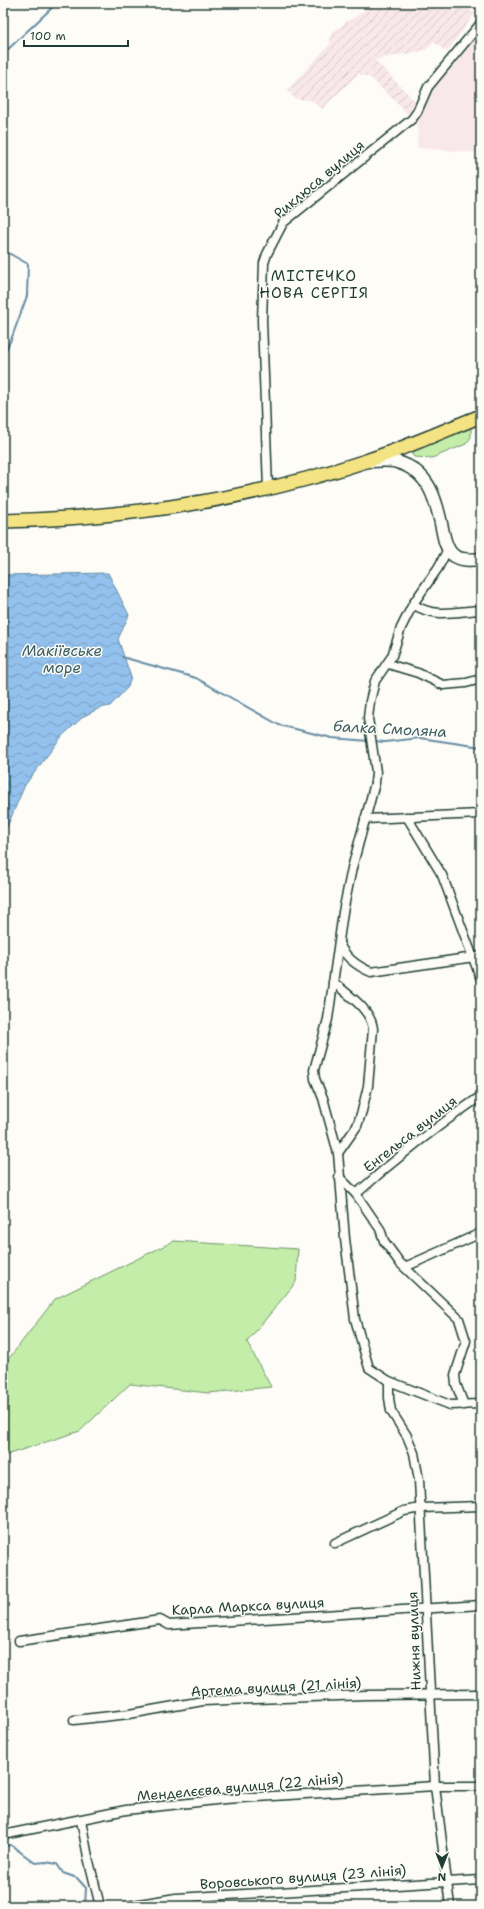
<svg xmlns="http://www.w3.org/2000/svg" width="484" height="1909" font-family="'Shantell Sans',sans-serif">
<defs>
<pattern id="industrial-furrows" width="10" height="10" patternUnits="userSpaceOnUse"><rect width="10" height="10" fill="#f9e8eb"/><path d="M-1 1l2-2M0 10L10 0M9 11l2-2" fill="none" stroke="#d5c8ca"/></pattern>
<pattern id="water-waves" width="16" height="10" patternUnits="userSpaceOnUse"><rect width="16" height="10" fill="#93c1ed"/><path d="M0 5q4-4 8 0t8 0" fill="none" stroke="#779ec1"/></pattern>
</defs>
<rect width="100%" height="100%" fill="#fdfcf7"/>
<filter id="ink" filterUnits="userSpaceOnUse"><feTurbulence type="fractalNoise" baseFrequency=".025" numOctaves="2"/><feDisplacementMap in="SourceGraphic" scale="8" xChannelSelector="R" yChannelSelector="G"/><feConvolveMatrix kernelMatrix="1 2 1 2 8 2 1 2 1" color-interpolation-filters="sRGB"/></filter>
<g filter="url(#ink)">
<!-- built -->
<polygon fill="#f9e8eb" points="481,28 481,153 417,148 418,122 433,85"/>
<!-- industrial -->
<polygon fill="url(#industrial-furrows)" points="375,3 458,3 475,13 447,52 434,42 426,50 375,60 417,103 407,113 371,78 358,74 322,109 311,100 295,99 287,90 330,44 331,33"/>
<!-- green -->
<g fill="#c3eda8" stroke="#71956e">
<polygon points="471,427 471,437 466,444 432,458 414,457 411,453"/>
<polygon points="174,1241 298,1249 296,1282 247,1342 271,1387 208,1393 130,1384 80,1431 3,1456 3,1366 55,1299"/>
</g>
<!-- water -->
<polygon fill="url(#water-waves)" stroke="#658ca3" points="108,573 129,615 118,639 131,677 128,687 110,706 100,708 84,716 62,736 25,785 3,836 3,575"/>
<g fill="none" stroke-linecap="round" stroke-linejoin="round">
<!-- stream -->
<g stroke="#658ca3" stroke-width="2">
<polyline points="3,4 55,5"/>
<polyline points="3,54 57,3"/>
<polyline points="3,250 28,264 27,296 12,337 3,356"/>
<polyline points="122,657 196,678 279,725 332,738 369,741"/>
<polyline points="373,741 385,742 420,738 481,747"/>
<polyline points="3,1846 11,1845 35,1863 46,1862 57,1864 63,1873 77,1878 86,1888 85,1906"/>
</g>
<!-- street casing -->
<g stroke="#1f3d34" stroke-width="11">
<g id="street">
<polyline points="268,489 262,320 264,263 267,254 283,223 412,119 417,112 428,87 481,23"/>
<polyline points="448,549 438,568 413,604 401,628 392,656 375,681 370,701 368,718 376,772 375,783 352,868 343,912 328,1019 314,1070 315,1079 323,1098 338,1153 345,1239 355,1319 369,1368 389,1381 450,1405 481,1404"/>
<path d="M 413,604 C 435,619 456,611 481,610"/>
<polyline points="388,664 418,673 443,685 466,683 481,679"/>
<polyline points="407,817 442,875 481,979"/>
<polyline points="365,819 481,814"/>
<path d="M 339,943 C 345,958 357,966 371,972 L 481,956"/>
<path d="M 333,982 C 348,995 371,1009 373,1029 L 368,1086 L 362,1111 L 357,1126 L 338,1153"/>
<polyline points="339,1177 356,1194 380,1229 384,1241 400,1263 459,1319 466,1341 455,1375 456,1384 464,1405"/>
<path d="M 356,1194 C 396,1158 437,1126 481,1096"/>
<polyline points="405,1267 481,1233"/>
<polyline points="389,1381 389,1398 391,1411 407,1436 414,1453 419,1480 435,1786 450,1906"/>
<polyline points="335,1543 404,1511 421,1508 481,1506"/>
<polyline points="19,1641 160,1620 169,1625 481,1605"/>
<polyline points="74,1720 129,1714 203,1701 366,1695 481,1694"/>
<polyline points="81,1820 88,1857 100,1906"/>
<polyline points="3,1835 126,1810 225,1799 435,1786 481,1786"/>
<polyline points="127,1906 176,1898 481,1880"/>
</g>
</g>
<!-- secondary casing -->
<g stroke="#1f3d34" stroke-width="15">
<path id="secondary" d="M 369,461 C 378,461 389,459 397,462 C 429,471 436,499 442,528 C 444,537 445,547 452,554 C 459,561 472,560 481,559"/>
</g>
<!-- primary casing -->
<g stroke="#1f3d34" stroke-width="16">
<path id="primary" d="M 3,521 C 125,518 249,500 366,461 C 405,448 443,431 481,416"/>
</g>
<!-- street -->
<use href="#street" stroke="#fdfcf7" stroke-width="8"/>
<!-- secondary -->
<use href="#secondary" stroke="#fdfcf7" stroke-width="12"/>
<!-- primary -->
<use href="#primary" stroke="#f4e382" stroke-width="13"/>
</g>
</g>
<g text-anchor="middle" stroke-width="3" stroke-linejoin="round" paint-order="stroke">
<!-- street labels -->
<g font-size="14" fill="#1f3d34" stroke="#fdfcf7">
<text transform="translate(319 179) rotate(-40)" y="5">Риклюса вулиця</text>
<text transform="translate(410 1134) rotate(-38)" y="5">Енгельса вулиця</text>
<text transform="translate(248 1606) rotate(-3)" y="5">Карла Маркса вулиця</text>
<text transform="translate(414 1641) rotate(-92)" y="5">Нижня вулиця</text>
<text transform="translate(276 1687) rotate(-3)" y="5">Артема вулиця (21 лiнiя)</text>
<text transform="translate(240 1787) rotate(-5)" y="5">Менделєєва вулиця (22 лiнiя)</text>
<text transform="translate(303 1877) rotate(-4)" y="5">Воровського вулиця (23 лiнiя)</text>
</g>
<!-- neighbourhood labels -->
<g font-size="15" letter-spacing="1" fill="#1f3d34" stroke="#fdfcf7">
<text x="314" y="281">МІСТЕЧКО<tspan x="314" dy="17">НОВА СЕРГІЯ</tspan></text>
</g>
<!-- water labels -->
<g font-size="15" font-style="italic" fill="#3c5e62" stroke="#fdfcf7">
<text x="62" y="656">Макіївське<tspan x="62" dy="17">море</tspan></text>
<text transform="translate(390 729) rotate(3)" y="5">балка Смоляна</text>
</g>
</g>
<!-- margin -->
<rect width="484" height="1909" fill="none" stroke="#fdfcf7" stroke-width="16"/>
<rect x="8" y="8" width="468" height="1893" fill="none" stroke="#1f3d34" stroke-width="1.5" filter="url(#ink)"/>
<!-- north arrow -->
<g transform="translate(442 1867) rotate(180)" stroke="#fdfcf7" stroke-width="3" paint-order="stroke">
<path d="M0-3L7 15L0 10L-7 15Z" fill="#1f3d34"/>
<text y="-6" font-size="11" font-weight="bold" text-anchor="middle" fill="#1f3d34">N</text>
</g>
<!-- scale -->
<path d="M24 40v6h104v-6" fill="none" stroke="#1f3d34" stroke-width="2"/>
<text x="30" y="40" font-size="12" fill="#1f3d34" stroke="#fdfcf7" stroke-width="3" paint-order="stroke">100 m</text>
</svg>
